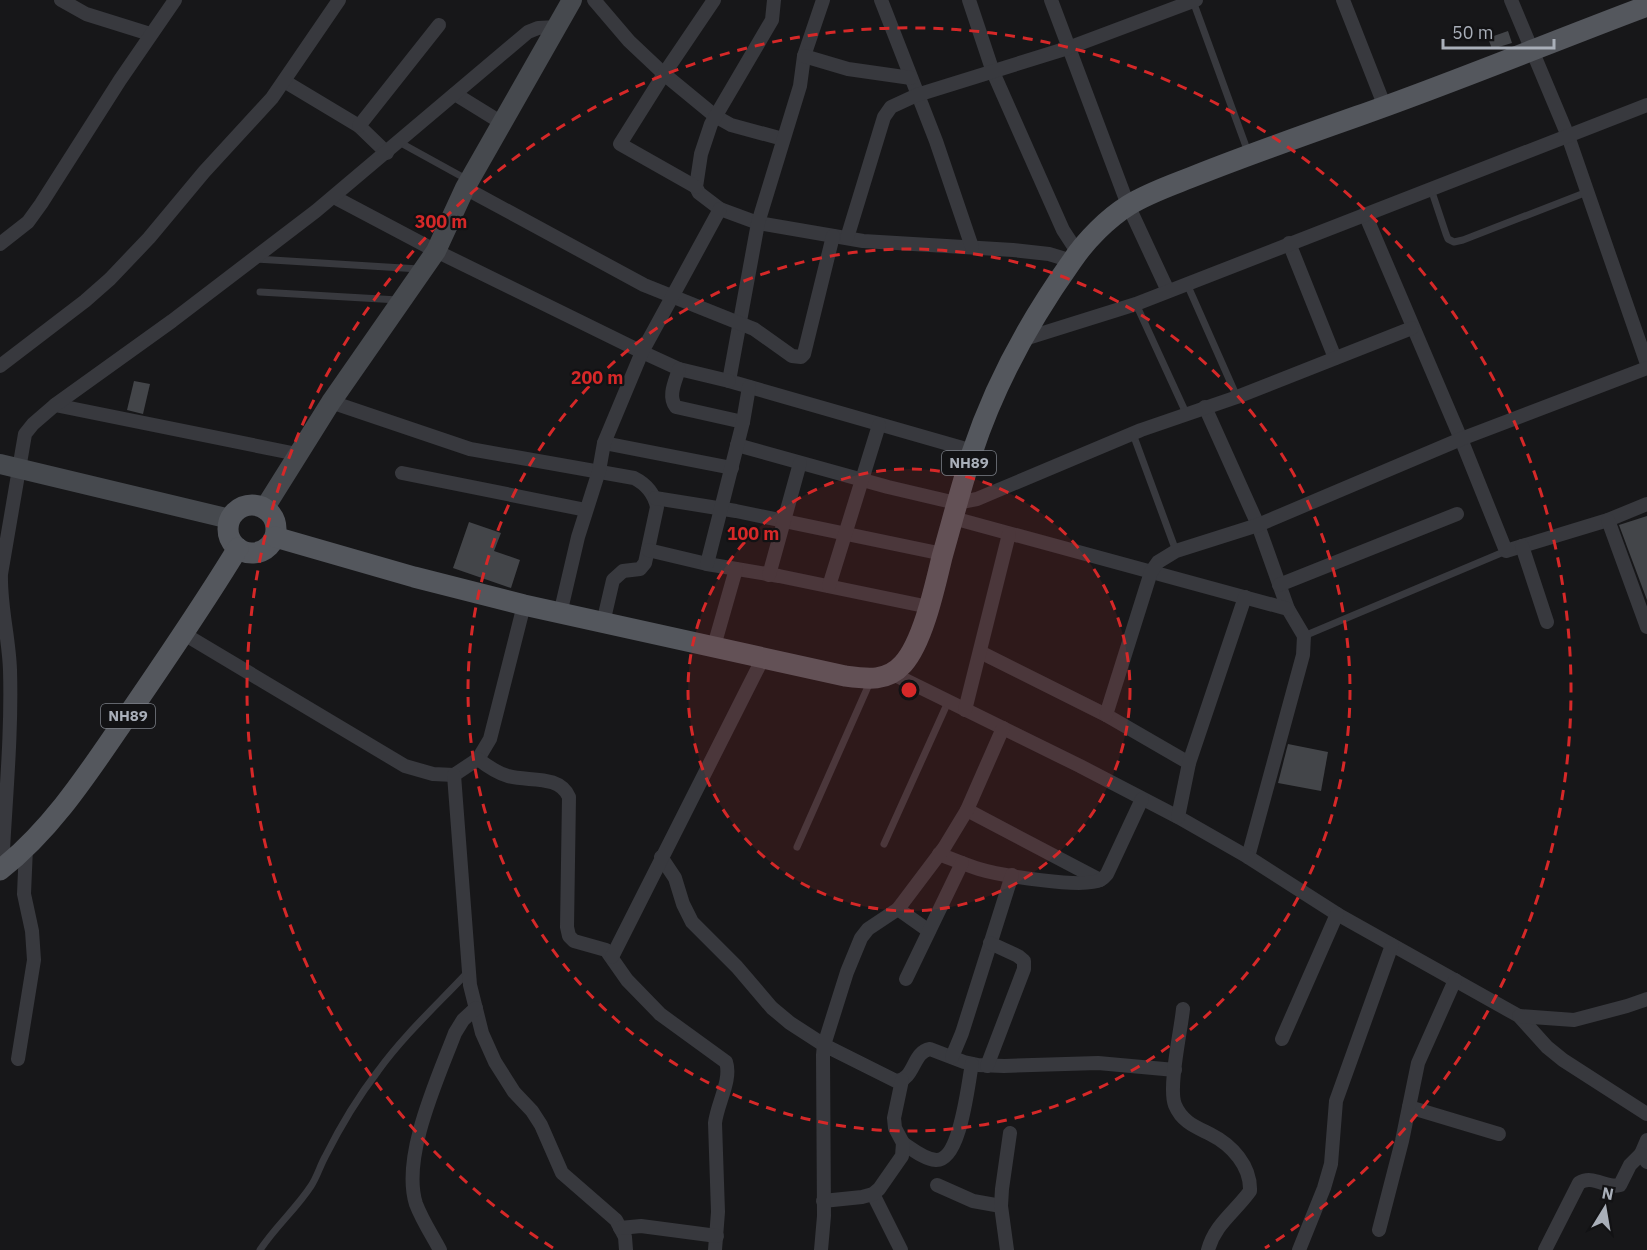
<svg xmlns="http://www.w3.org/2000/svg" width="1647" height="1250" font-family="'IBM Plex Sans',sans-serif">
<rect width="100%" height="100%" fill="#171719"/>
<!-- building -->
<g fill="#434549">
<polygon points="1508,31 1512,43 1492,49 1488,38"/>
<polygon points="134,381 150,384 143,414 127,410"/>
<polygon points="1647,516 1647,600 1619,525"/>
<polygon points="469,522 501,533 494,551 520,560 511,588 453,568"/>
<polygon points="1288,744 1328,752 1321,791 1278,783"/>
</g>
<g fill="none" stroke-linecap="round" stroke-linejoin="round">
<!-- lane -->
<g stroke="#38393e" stroke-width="7">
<polyline points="1193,1 1248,152"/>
<polyline points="399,142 468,180"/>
<polyline points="1431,189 1446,234 1448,239 1454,242 1463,240 1587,192"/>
<polyline points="256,259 419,269"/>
<polyline points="1187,284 1237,397"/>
<polyline points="260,292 398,300"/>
<polyline points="1136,304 1186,413"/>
<polyline points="1133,434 1176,551"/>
<polyline points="1304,636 1506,551"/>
<polyline points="884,844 948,702"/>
<polyline points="797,847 870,682"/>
<path d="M 260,1250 C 275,1227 296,1209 311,1186 C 317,1177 320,1166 325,1157 C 340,1127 358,1097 378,1071 C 404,1035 437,1005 467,973"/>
</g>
<!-- street -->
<g stroke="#38393e" stroke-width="14">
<polyline points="61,0 86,14 150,34"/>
<polyline points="594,0 629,41 664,74 715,116 731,125 783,139"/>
<polyline points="774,0 772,20 711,124 701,154 696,187 699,193 720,209 758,223 863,241 1013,250 1049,254 1072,261"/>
<polyline points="823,0 804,56 800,86 758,223 729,381 973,451"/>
<polyline points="881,0 936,141 972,247"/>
<polyline points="969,0 993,72 1063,230 1078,253"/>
<polyline points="1051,0 1128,205 1168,291"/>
<polyline points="1343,0 1385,107"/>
<polyline points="1511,0 1568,136 1647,364"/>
<polyline points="804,56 848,69 911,78"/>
<polyline points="284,81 359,126 387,153"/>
<polyline points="455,94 502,123"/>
<polyline points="359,126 439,25"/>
<polyline points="696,187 620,144 664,74 714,0"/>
<polyline points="465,188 644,285 754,329 792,356 801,357 804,354 833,236"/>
<polyline points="334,197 436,251 642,352 679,369 729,381"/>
<polyline points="1365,214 1461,439 1506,551 1608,520 1647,504"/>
<polyline points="847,238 884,117 891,107 917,95 1068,48 1196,0"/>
<polyline points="1289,243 1335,358"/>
<polyline points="0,244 28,222 41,204 120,80 175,0"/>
<polyline points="1021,340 1136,304 1647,105"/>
<polyline points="0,366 85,301 110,279 149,238 204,172 272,98 339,0"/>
<path d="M 679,369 C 676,380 667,396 676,407 L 743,422"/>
<path d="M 331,402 L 470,449 L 634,478 C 646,484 654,493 657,507 L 645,563 L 640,569 L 623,571 L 613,580 L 603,623"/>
<polyline points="55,405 297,454"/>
<polyline points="1205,407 1258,525 1288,609 1304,636 1303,655 1248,857"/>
<polyline points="604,443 732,468"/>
<polyline points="737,445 888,487 956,503 977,499 1141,430 1237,397 1412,328"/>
<polyline points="402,473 586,510"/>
<polyline points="655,498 736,511 943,554"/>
<polyline points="953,518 1288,609"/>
<polyline points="1608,520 1647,627"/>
<polyline points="1522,546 1547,622"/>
<polyline points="648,550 707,564 779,576 929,607"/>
<polyline points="707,564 743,422 749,387"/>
<polyline points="769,575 800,463"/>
<polyline points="1279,585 1457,514"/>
<polyline points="829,586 879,425"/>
<polyline points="560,614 578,537 599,471 604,443 642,352 720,209"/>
<polyline points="184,634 405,766 433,774 454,775 478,759 490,739 524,605"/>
<polyline points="714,646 736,569"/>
<polyline points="980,652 1106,715 1189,763"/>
<polyline points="893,674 1080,766 1178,817 1248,857 1337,914 1519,1016 1547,1047 1563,1060 1647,1114"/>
<polyline points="965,710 1009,534"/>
<polyline points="1106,715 1151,572 1158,562 1176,551 1258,525 1461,439 1647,368"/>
<path d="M 478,759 C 487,766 497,773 508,776 C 528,782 559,774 569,797 L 567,927 L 569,936 L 574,941 L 606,950 L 627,980 L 660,1014 L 726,1062 C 732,1080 717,1104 715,1123 L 718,1212 L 715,1250"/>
<polyline points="454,775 470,985 482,1033 495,1062 514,1092 532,1111 541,1125 562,1173 616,1220 625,1237 626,1250"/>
<polyline points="967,810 1100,880"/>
<polyline points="1178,817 1189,763 1245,597"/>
<path d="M 939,854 C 952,859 966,865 979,869 C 999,875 1084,889 1100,880 C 1103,879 1105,876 1107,874 L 1142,799"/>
<path d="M 661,857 L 675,878 L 683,904 L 692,922 L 737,967 L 772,1008 L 790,1023 L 824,1045 L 896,1081 C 915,1080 912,1052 930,1049 L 964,1062 L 978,1065 L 1004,1066 L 1098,1063 L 1175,1070"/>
<path d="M 2,869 C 5,803 12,736 10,670 C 9,638 0,606 1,574 L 25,434 L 33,424 L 55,405 L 172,321 L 316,211 L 528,32 L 538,28 L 557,27"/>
<polyline points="898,909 929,931"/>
<polyline points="612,957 763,658"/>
<polyline points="906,979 962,863"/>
<path d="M 1183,1009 C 1181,1030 1168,1088 1175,1105 C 1182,1122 1196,1127 1210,1134 C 1232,1145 1251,1166 1250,1191 C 1235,1212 1215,1224 1208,1250"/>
<polyline points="1519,1016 1574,1020 1627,1006 1647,999"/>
<polyline points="1282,1039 1337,914"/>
<polyline points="952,1057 962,1033 1012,875"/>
<polyline points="18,1059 34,960 32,931 24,894 26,847"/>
<polyline points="987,1066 1024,969 1024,961 1018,956 990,943"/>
<polyline points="1409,1107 1499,1134"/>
<polyline points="1647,1140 1641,1154 1647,1162"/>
<path d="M 903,1143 C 912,1149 924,1159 936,1160 C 961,1161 968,1082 972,1064"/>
<polyline points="937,1185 973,1201 1001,1206"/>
<polyline points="873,1194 901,1250"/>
<polyline points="823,1201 862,1197 873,1194 879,1189 902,1156 903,1143 895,1128 894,1118 902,1080"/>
<polyline points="620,1228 641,1226 717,1236"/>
<polyline points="1379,1230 1402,1141 1418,1063 1455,980"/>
<path d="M 440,1250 C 432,1235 422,1220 416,1204 C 401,1157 438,1078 455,1033 L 463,1020 L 476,1008"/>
<polyline points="821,1250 824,1216 823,1055 824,1045 847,972 861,938 868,929 898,909 944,848 967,810 1003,728"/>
<polyline points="1007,1250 1001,1206 1002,1189 1010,1133"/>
<polyline points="1299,1250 1324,1188 1331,1164 1336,1101 1392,945"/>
<path d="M 1545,1250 L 1579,1183 C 1593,1174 1606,1189 1620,1185 L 1630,1165 L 1641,1154"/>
</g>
<!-- secondary -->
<g stroke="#46494e" stroke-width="20">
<polyline points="0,464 230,519"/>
<polyline points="264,509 331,402 436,251 465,188 572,0"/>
</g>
<!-- primary -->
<g stroke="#54575d" stroke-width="21">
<circle cx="252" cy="529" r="24"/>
<path d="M 275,537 L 414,577 L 524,605 L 845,676 C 867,679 887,682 903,664 C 923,642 935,586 942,557 C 952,522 961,487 972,453 C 995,383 1030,320 1072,261 C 1086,240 1108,218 1129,205 C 1150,192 1175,184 1197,175 C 1250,154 1304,135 1358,116 C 1455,82 1551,42 1647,6"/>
<path d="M 0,870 C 54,828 92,767 130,712 C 167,658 204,604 238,548"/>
</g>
</g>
<!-- distance rings -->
<circle cx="909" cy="690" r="221" fill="#d62828" fill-opacity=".12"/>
<g fill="none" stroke="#d62828" stroke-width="3" stroke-dasharray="10 8">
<circle cx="909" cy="690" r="221"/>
<circle cx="909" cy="690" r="441"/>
<path d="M553 1248A662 662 0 1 1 1265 1248"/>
</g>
<g text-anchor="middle" stroke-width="4.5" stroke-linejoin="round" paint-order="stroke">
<!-- shield labels -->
<g fill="#121214" stroke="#7c8088" stroke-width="1.5">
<rect x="942" y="451" width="54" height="24" rx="4.5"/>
<rect x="101" y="704" width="54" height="24" rx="4.5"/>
</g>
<g font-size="15" font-weight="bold" fill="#a9afb9">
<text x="969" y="468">NH89</text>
<text x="128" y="721">NH89</text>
</g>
</g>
<circle cx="909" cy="690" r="9" fill="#d62828" stroke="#121214" stroke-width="3"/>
<g font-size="18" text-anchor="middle" font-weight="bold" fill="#d62828" stroke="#121214" stroke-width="4.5" stroke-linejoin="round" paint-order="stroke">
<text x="441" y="228">300 m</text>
<text x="597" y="384">200 m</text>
<text x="753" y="540">100 m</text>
</g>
<!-- north arrow -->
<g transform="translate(1605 1208) rotate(11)" stroke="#121214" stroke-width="4.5" paint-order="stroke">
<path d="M0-4.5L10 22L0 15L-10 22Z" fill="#a9afb9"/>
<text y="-9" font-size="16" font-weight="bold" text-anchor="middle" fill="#a9afb9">N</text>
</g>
<!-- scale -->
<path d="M1443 39v9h111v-9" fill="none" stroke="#a9afb9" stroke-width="3"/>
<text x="1452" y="39" font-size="18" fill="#a9afb9" stroke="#121214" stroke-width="4.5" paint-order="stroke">50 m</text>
</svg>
